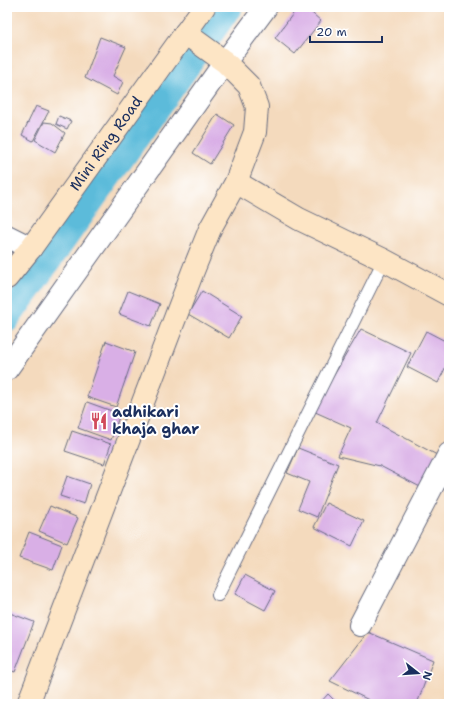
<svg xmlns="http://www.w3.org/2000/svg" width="456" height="711" font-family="'Shantell Sans',sans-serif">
<rect width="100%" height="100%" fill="#fff"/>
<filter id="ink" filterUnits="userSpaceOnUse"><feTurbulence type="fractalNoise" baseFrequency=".025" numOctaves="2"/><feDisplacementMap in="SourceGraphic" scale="8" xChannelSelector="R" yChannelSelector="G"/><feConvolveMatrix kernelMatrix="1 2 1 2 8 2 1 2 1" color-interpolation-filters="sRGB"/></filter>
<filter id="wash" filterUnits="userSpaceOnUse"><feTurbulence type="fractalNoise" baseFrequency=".012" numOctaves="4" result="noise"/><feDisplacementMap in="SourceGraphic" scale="16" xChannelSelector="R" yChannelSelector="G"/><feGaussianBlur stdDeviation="0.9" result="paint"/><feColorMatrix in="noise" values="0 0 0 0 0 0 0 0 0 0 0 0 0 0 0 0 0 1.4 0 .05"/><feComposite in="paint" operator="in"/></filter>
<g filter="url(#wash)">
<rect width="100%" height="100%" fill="#f4dabd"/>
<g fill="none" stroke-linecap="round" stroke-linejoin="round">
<!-- canal -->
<polyline stroke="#5cbbda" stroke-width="25" points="7,320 230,7"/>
</g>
<g id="blocks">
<!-- building -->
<g fill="#d9afe6">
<polygon points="298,7 305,7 321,21 295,54 275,38"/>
<polygon points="100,37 126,47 113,76 123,82 117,95 85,78"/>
<polygon points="36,106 49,111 33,141 22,135"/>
<polygon points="217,114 234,125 210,164 193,153"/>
<polygon points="59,116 71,121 67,129 56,124"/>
<polygon points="44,122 52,123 65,133 55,152 35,140"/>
<polygon points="128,291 160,304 151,326 119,314"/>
<polygon points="202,291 242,316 229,338 188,314"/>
<polygon points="361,329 411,353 377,423 437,455 424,489 380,466 338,456 351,428 313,411"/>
<polygon points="426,331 449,343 449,360 438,383 407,367"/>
<polygon points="106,341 135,352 116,407 87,397"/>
<polygon points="87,402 120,414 111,440 78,428"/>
<polygon points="72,431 111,444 104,464 65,451"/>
<polygon points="298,448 338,464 317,517 298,509 309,482 287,473"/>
<polygon points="67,476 90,484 84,504 60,496"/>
<polygon points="326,503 364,521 352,546 314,527"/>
<polygon points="50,506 78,518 67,543 39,531"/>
<polygon points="29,532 62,545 53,570 19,558"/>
<polygon points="245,575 275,591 265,610 235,594"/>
<polygon points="7,612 34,622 15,672 7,669"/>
<polygon points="368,632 433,660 417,704 377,704 330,681"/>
<polygon points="328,694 338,704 319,704"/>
</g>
</g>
</g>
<g filter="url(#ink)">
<use href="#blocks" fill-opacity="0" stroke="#676b7f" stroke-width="1"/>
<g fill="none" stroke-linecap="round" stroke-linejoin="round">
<!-- lane casing -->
<g stroke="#676b7f" stroke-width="14">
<polyline id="lane" points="218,595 384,260"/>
</g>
<!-- street casing -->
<g stroke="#676b7f" stroke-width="24">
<g id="street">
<polyline points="7,236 31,248"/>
<polyline points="7,369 225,62 266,7"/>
<polyline points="360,625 449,454"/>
</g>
</g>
<!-- secondary casing -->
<g stroke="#676b7f" stroke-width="24">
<g id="secondary">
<polyline points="236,182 299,219 384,260 449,295"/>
<path id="s1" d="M 7,278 L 31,248 L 204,7"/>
<polyline points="28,704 193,271 210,229 236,182 255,132 257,107 249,86 225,62 185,33"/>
</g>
</g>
<!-- lane -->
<use href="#lane" stroke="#fff" stroke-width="12"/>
<!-- street -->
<use href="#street" stroke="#fff" stroke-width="22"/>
<!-- secondary -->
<use href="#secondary" stroke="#fde5c5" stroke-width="22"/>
</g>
</g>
<!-- icons -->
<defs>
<g id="restaurant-bare" transform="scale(1.38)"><path d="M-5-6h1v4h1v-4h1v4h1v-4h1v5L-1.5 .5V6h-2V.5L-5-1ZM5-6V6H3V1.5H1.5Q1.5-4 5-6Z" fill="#d1495b" stroke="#fff" stroke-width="2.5" paint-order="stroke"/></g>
</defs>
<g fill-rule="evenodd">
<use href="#restaurant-bare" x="99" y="421"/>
</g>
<g text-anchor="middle" stroke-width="4" stroke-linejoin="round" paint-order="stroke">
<!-- street labels -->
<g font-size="15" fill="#1b2f5e" stroke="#fff">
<text dy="5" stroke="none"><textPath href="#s1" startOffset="167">Mini Ring Road</textPath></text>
</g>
<!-- poi labels -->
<g font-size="15" font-weight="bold" fill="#1b2f5e" stroke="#fff" text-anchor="start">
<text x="112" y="417">adhikari<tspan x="112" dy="17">khaja ghar</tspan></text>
</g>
</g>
<!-- margin -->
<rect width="456" height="711" fill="none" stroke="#fff" stroke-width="24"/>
<!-- north arrow -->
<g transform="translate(418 673) rotate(107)" stroke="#ffffff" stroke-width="3" paint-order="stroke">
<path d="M0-3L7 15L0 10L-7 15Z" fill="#1b2f5e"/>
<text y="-6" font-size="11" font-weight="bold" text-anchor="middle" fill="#1b2f5e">N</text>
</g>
<!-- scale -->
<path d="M310 36v6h72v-6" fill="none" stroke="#1b2f5e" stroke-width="2"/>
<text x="316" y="36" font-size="12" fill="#1b2f5e" stroke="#ffffff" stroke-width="3" paint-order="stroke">20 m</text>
</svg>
